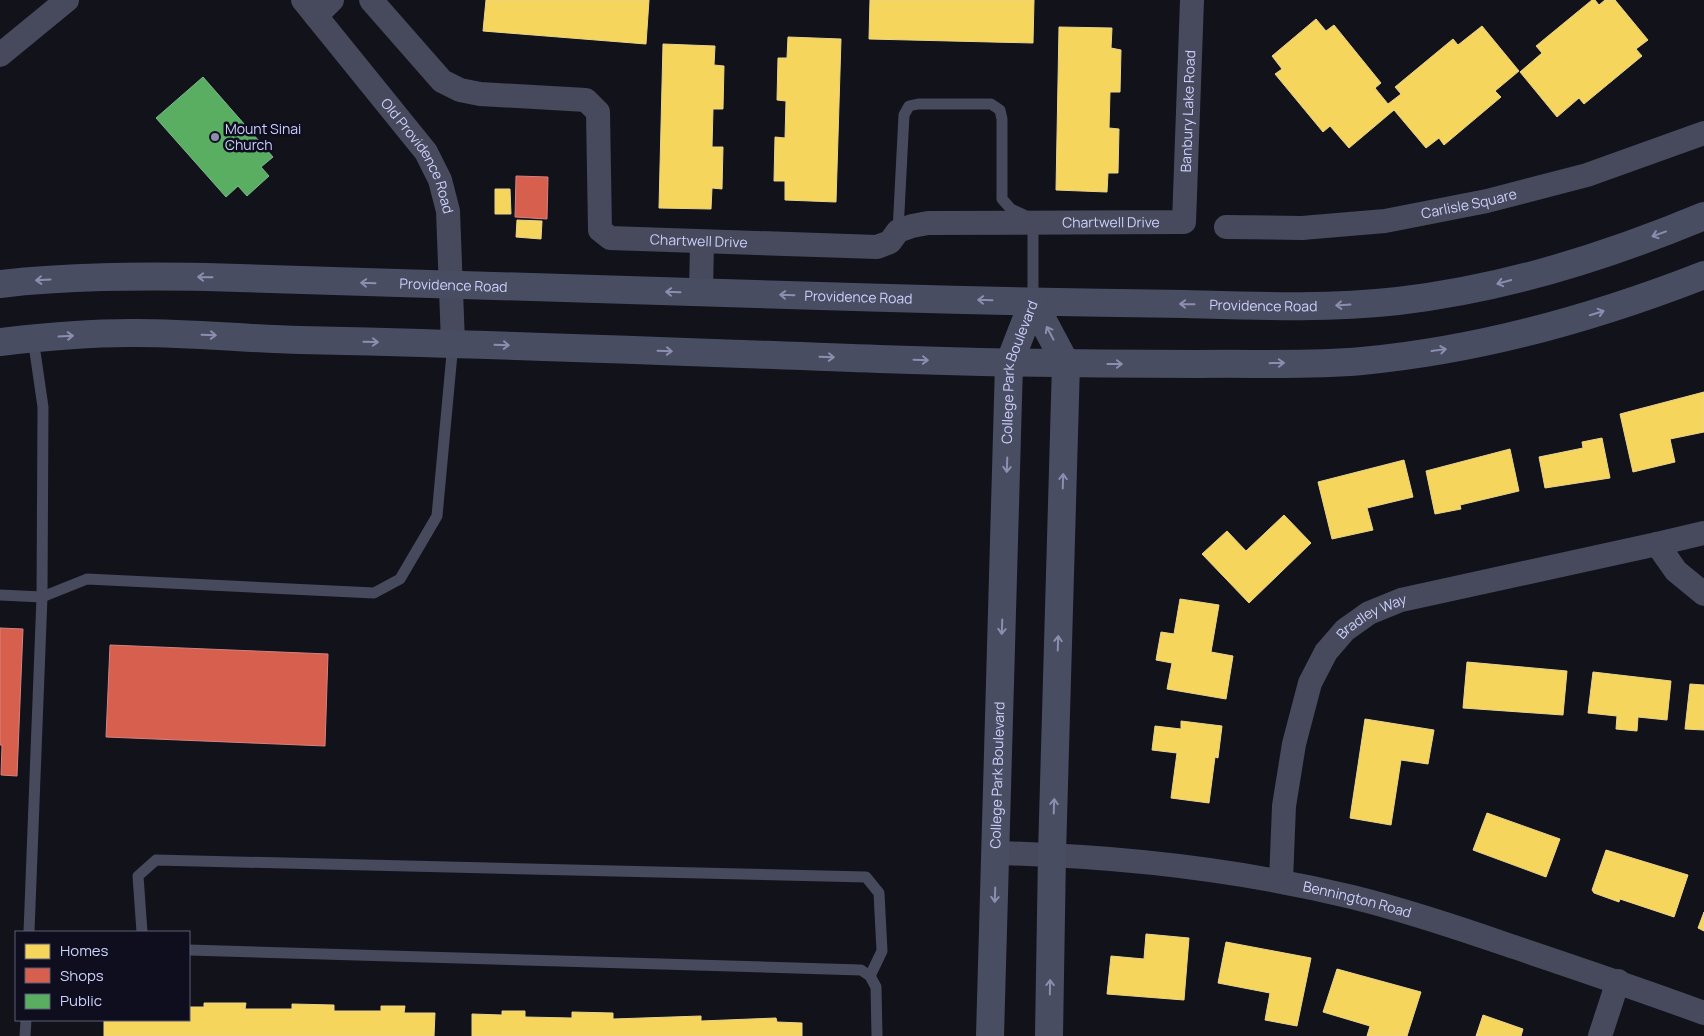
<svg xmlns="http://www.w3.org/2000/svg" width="1704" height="1036" font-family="Manrope,sans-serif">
<rect width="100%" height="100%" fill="#12121b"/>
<!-- homes -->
<g fill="#f6d55c" stroke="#ead48c">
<polygon points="486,0 649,0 646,44 483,31"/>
<polygon points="870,0 1034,0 1033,43 869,39"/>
<polygon points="1592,0 1595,0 1599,5 1605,0 1615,0 1648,40 1636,49 1642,56 1584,104 1579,98 1557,117 1520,72 1542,53 1536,46"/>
<polygon points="1316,19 1326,31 1334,25 1381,83 1375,88 1388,104 1401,94 1395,87 1453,39 1458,45 1482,26 1519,71 1495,91 1501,97 1444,145 1439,138 1426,148 1394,110 1349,148 1330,126 1323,132 1275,74 1282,69 1272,56"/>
<polygon points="1059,27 1112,28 1111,48 1121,50 1120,92 1110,92 1109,128 1119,129 1118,173 1108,173 1107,192 1056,190"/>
<polygon points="788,37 841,39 836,202 785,200 785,181 774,181 775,137 785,138 786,101 777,100 778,58 787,58"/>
<polygon points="663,44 715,46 714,65 724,66 723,109 713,109 712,147 723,147 722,189 712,188 711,209 659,208"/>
<polygon points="495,189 510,189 511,214 495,214"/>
<polygon points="517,220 542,221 541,239 516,237"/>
<polygon points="1704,392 1704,432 1670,439 1675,462 1633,472 1620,414"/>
<polygon points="1602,438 1610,478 1545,488 1539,457 1583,448 1582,442"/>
<polygon points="1510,449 1519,491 1460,505 1461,509 1435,514 1426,471"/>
<polygon points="1404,460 1413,497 1367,508 1373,530 1332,539 1318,482"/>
<polygon points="1284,515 1311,543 1249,603 1202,554 1227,531 1246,551"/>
<polygon points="1180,599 1219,605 1211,652 1233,656 1226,699 1167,689 1172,663 1156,660 1161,632 1174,634"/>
<polygon points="1467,662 1567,671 1563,715 1463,708"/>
<polygon points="1593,672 1671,681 1667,720 1638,717 1637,731 1616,729 1617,716 1588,713"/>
<polygon points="1690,684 1704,685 1704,730 1685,729"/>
<polygon points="1365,719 1434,730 1428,764 1401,760 1391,825 1350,818"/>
<polygon points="1181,721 1222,726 1218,758 1215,757 1209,803 1171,798 1177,753 1152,750 1155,726 1181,729"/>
<polygon points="1487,813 1560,839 1546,877 1473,850"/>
<polygon points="1606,850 1688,875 1674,917 1620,899 1619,902 1594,893 1592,890"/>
<polygon points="1704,912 1704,931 1698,928"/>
<polygon points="1146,934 1189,938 1184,1000 1107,994 1111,956 1144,959"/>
<polygon points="1226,942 1311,958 1297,1026 1265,1020 1270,993 1218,983"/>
<polygon points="1337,969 1421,992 1407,1036 1367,1036 1370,1026 1323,1012"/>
<polygon points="204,1003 246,1003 245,1009 292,1009 292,1004 334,1005 334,1011 381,1011 381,1006 405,1006 404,1013 435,1013 434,1036 104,1036 104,1020 189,1020 189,1007 204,1007"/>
<polygon points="502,1011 525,1011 525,1017 572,1018 572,1012 613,1013 613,1019 701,1016 701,1021 776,1018 777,1022 802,1023 802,1036 472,1036 472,1014 502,1015"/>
<polygon points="1483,1015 1523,1029 1521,1036 1476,1036"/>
</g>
<!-- shops -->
<g fill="#d6604d" stroke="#d48282">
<polygon points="516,176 548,177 547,219 515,217"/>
<polygon points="0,628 23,629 17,776 1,775 2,745 0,745"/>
<polygon points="110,645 328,654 325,746 106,737"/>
</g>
<!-- public -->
<polygon fill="#5aae61" stroke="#7db890" points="203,77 273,157 261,167 269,176 247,196 238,186 226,197 156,118"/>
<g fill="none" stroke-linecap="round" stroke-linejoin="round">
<!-- lane -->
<g stroke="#47495c" stroke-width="11">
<polyline points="898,231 904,115 909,106 918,104 991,104 1000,110 1002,119 1002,199 1011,209 1024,215 1030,223 1033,231 1033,302"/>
<polyline points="0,595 42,597 87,579 374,593 400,579 437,516 453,343"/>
<polyline points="29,932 42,597 43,407 33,338"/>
<polyline points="142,932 138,876 156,860 866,877 879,893 882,951 870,976"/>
<polyline points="189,950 861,970 870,976 876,987 877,1036"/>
<polyline points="25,1036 26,1020"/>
</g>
<!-- street -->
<g stroke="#47495c" stroke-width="24">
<path id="s1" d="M 303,0 L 426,152 L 440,180 L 448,211 L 453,343"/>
<path id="s2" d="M 371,0 L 442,81 L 460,90 L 480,94 L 586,100 L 598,112 L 600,230 L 610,238 L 877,247 L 890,242 L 898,231 L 912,226 L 928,223 L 1184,222 L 1192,0"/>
<polyline points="316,16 332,0"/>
<polyline points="0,55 67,0"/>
<path id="s3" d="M 1226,227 L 1302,228 L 1385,221 L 1487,201 L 1587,175 L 1704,133"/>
<polyline points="701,293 702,242"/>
<polyline points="1704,533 1657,544 1676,571 1704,594"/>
<path id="s4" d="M 996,853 C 1116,856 1236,869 1352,897 C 1405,910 1456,927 1508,945 C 1573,967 1639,989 1704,1013"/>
<path id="s5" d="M 1281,881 L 1284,806 L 1294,744 L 1310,683 L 1326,652 L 1345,630 L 1369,613 L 1401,600 L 1657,544"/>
<polyline points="1600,1036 1618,981"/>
</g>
<!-- secondary -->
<g stroke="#494d62" stroke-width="28">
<path id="s6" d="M 0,284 C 68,276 137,276 206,277 C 433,285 661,292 889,298 C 988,301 1086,303 1185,304 C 1256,306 1327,309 1398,301 C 1503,289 1606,257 1704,216"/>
<polyline points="1033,302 1066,364 1052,854 1049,1036"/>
<path d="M 0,342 C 43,337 86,333 129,333 C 187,332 244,339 301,340 C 494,344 687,352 879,359 C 986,363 1092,364 1198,364 C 1252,363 1308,366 1362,361 C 1480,350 1594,318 1704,275"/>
<path id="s7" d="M 990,1036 L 1009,364 L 1033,302"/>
</g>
</g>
<!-- one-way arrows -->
<defs><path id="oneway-shaft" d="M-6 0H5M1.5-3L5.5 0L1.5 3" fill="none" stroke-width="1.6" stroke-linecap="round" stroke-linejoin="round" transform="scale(1.25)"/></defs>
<g stroke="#8c8eb0">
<use href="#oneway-shaft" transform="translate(1659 234) rotate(160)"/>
<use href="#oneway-shaft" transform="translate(205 277) rotate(-179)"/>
<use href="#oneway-shaft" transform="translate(43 280) rotate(177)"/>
<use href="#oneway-shaft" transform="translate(1504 282) rotate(165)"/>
<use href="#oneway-shaft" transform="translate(368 283) rotate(-178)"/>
<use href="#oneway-shaft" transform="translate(673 292) rotate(-178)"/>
<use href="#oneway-shaft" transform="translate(787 295) rotate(-178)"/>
<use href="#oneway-shaft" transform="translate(985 300) rotate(-178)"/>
<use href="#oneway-shaft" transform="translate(1187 304) rotate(-179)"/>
<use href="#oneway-shaft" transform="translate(1343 305) rotate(176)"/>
<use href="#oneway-shaft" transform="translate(1597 313) rotate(-17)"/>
<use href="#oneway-shaft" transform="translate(1050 333) rotate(-118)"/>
<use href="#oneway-shaft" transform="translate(209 335) rotate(2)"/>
<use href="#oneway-shaft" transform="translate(66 336) rotate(-3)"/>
<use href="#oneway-shaft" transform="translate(371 342) rotate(1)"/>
<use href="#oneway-shaft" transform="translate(502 345) rotate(2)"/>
<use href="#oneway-shaft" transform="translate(1439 350) rotate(-8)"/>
<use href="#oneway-shaft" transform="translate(665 351) rotate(2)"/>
<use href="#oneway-shaft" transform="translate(827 357) rotate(2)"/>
<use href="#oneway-shaft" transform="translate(921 360) rotate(2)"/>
<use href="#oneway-shaft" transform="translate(1277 363) rotate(-1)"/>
<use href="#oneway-shaft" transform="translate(1115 364)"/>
<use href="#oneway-shaft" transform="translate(1007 465) rotate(92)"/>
<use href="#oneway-shaft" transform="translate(1063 481) rotate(-88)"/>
<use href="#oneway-shaft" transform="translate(1002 627) rotate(92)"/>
<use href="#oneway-shaft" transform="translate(1058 643) rotate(-88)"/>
<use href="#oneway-shaft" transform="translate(1054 806) rotate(-88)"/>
<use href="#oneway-shaft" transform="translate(995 895) rotate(92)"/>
<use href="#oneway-shaft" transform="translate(1050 987) rotate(-89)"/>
</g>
<!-- markers -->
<circle fill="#8c8eae" stroke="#0e0e1f" stroke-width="2" cx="215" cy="137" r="5"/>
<g text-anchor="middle" stroke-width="5" stroke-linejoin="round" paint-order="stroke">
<!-- street labels -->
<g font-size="14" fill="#ced0fd" stroke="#0e0e1f">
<text dy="5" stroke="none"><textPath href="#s2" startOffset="1095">Banbury Lake Road</textPath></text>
<text dy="5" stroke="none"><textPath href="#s1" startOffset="195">Old Providence Road</textPath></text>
<text dy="5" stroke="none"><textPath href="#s3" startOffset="245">Carlisle Square</textPath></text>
<text dy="5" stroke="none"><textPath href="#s2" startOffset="911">Chartwell Drive</textPath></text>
<text dy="5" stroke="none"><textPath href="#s2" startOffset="491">Chartwell Drive</textPath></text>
<text dy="5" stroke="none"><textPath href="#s6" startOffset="454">Providence Road</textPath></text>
<text dy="5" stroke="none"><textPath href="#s6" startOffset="859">Providence Road</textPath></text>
<text dy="5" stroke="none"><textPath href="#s6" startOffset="1264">Providence Road</textPath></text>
<text dy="5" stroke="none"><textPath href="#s7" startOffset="666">College Park Boulevard</textPath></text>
<text dy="5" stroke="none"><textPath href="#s5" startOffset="295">Bradley Way</textPath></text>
<text dy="5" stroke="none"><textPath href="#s7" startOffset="261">College Park Boulevard</textPath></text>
<text dy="5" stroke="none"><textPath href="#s4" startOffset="365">Bennington Road</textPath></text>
</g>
<!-- poi labels -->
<g font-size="14" fill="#ced0fd" stroke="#0e0e1f" text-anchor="start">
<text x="225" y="134">Mount Sinai<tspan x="225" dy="16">Church</tspan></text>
</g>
</g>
<!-- legend -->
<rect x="15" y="931" width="175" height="90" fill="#0e0e1f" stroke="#5b5c78"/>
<rect x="25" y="944" width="25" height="15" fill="#f6d55c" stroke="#5b5c78"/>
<text x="60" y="956" font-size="15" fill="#ced0fd">Homes</text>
<rect x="25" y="968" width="25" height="15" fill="#d6604d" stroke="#5b5c78"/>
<text x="60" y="981" font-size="15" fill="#ced0fd">Shops</text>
<rect x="25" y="994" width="25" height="15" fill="#5aae61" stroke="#5b5c78"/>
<text x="60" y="1006" font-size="15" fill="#ced0fd">Public</text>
</svg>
